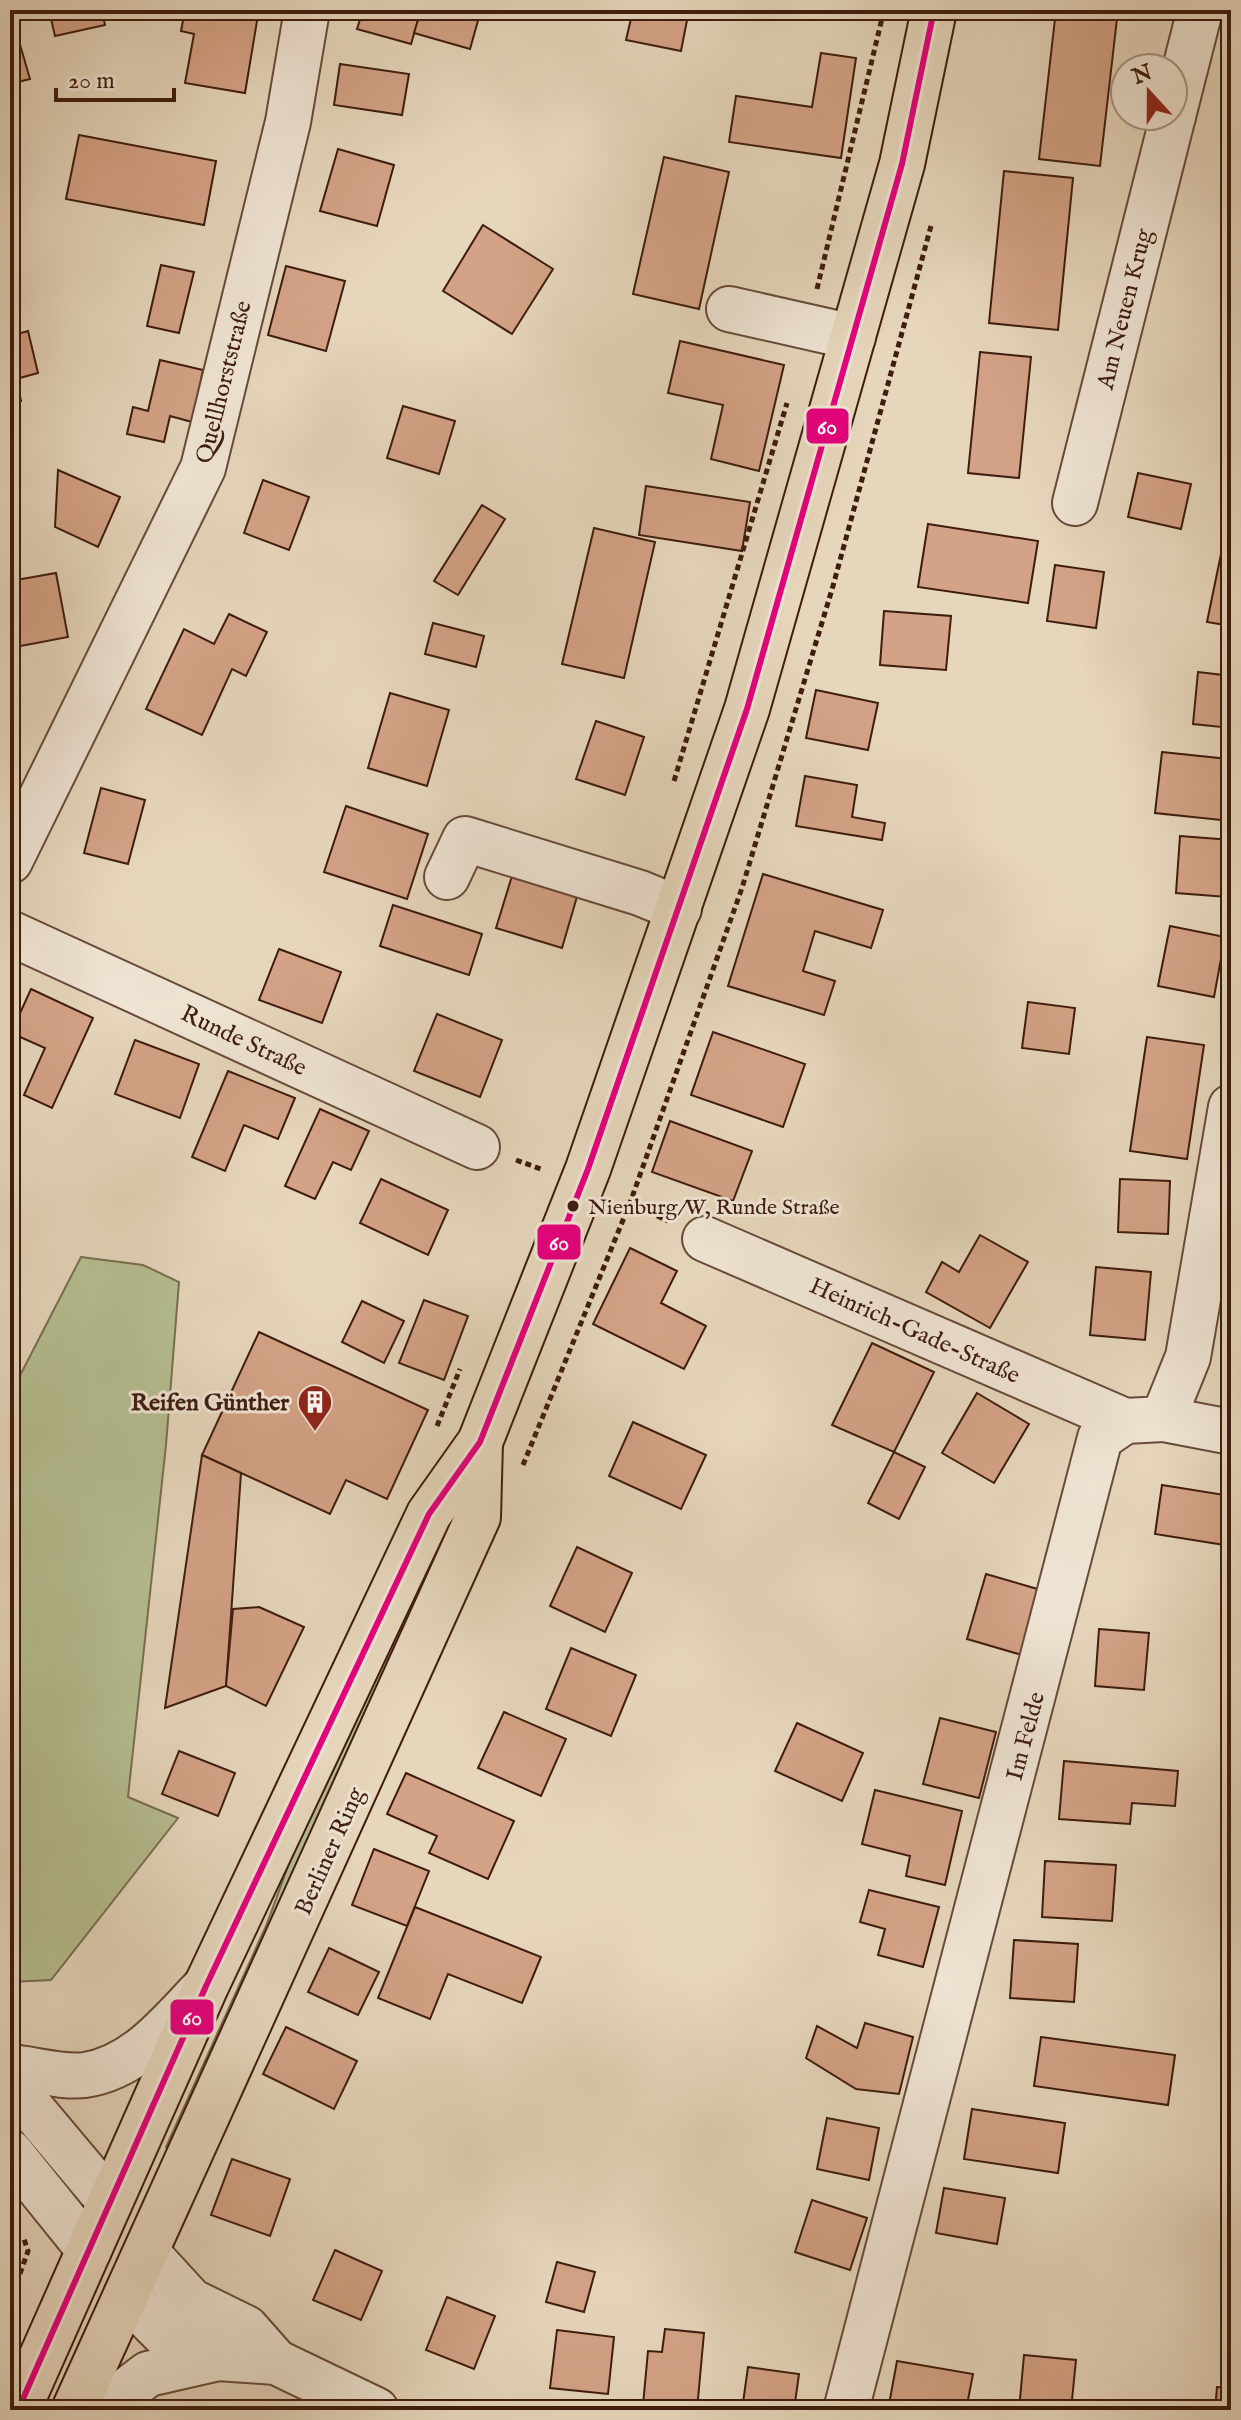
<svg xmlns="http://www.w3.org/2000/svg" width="1241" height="2420" font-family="'IM FELL English',serif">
<rect width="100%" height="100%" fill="#e6d6bc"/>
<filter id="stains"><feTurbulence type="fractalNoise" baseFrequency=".0025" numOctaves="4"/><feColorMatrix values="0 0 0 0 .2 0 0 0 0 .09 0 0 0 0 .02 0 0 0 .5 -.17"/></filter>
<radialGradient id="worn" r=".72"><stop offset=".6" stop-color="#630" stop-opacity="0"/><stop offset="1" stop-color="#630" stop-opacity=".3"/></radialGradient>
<!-- green -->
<g fill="#b5be91" stroke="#7a6d50" stroke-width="2">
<polygon points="81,1257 143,1265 179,1282 166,1445 128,1797 178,1818 51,1980 10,1982 10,1395"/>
<polygon points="462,1491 351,1753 173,2151 166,2147 266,1926 304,1823"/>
</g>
<!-- building -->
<g fill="#d4a286" stroke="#3e1c0f" stroke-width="2">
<polygon points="10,10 30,79 10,84"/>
<polygon points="49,10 102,10 105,25 55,36"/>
<polygon points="185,10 230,10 258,15 245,93 185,83 194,34 181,31"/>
<polygon points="363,10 421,10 411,44 357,29"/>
<polygon points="421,10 481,10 470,49 414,33"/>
<polygon points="633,10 689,10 681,51 626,40"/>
<polygon points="1056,10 1118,10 1100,166 1039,159"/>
<polygon points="821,53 856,58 841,158 729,142 736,96 812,107"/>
<polygon points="340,64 409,74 402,115 334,105"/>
<polygon points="79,135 216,161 204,225 66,199"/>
<polygon points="338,149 394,165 377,226 320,211"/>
<polygon points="664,157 729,172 699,309 633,294"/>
<polygon points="1004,171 1073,178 1058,330 989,323"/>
<polygon points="483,225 553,269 512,334 443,291"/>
<polygon points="161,265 194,272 179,333 147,326"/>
<polygon points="286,266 345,281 326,351 268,335"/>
<polygon points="28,331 38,373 16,379 21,401 10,403 10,336"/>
<polygon points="680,341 784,365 759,471 711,459 723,405 668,393"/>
<polygon points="980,352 1031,357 1019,478 968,473"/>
<polygon points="160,360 203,370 192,422 170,416 164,442 127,434 133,407 148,411"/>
<polygon points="403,406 455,421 439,474 387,458"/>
<polygon points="58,470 120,497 98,547 55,527"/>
<polygon points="1138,473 1191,484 1181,529 1128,517"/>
<polygon points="263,480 309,497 289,550 244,533"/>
<polygon points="646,486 750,502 742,551 639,535"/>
<polygon points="482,505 505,519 458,595 434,581"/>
<polygon points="1228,520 1231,521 1231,626 1207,622"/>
<polygon points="928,524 1038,541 1028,603 918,587"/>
<polygon points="594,528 655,542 624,678 562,664"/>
<polygon points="1055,565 1104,572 1096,628 1047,621"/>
<polygon points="56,573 68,637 10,648 10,581"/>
<polygon points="884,611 951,616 946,670 880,665"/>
<polygon points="229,614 267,632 246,676 232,669 202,735 146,709 184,629 214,644"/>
<polygon points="433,623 484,636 476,667 425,654"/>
<polygon points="1198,672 1231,676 1231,728 1193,724"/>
<polygon points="816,690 878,703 868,750 806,738"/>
<polygon points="390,693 449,710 427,786 368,768"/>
<polygon points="596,721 644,737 625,795 576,779"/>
<polygon points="1162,752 1228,759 1221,820 1155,813"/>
<polygon points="805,776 857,785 852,817 885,823 882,840 796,826"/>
<polygon points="101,788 145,800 128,864 84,853"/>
<polygon points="346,806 428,834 407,899 324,872"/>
<polygon points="1180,836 1231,840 1227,897 1176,893"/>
<polygon points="516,863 581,883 562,948 496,928"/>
<polygon points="763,874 883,910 871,948 815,931 803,971 835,981 824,1015 728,986"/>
<polygon points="393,905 482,934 469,975 380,946"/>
<polygon points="1170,926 1225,937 1214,997 1158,986"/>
<polygon points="279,949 341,972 322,1023 259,1000"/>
<polygon points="31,989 93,1018 52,1108 24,1095 45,1048 11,1033"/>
<polygon points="1028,1002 1075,1008 1069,1054 1022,1048"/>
<polygon points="437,1014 502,1040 480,1097 414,1071"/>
<polygon points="713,1032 805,1064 783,1127 691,1095"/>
<polygon points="1147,1037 1204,1045 1187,1159 1130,1151"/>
<polygon points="135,1040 199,1064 180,1118 115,1094"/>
<polygon points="228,1071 295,1098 278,1139 244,1125 225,1171 192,1157"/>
<polygon points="320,1109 369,1131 351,1170 333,1162 315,1199 285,1186"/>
<polygon points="670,1121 752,1151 733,1201 652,1172"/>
<polygon points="381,1179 448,1210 428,1255 360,1223"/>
<polygon points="1120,1179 1170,1181 1168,1234 1118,1232"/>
<polygon points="980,1235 1028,1262 990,1328 926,1292 942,1262 959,1272"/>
<polygon points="630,1248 677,1271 661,1303 706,1326 684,1369 593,1324"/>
<polygon points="1096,1267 1151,1272 1145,1340 1090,1335"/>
<polygon points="424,1300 468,1316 444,1380 399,1363"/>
<polygon points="362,1301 404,1321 384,1363 342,1342"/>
<polygon points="259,1332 428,1410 387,1499 346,1480 330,1514 202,1455"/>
<polygon points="872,1343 934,1372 894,1452 832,1425"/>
<polygon points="977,1393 1029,1424 994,1483 942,1453"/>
<polygon points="633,1422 706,1455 681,1509 609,1476"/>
<polygon points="894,1452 925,1467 899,1519 868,1503"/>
<polygon points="202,1455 241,1473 226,1686 165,1708"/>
<polygon points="1162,1485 1231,1496 1231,1546 1155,1534"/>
<polygon points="577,1547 632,1573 605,1632 550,1606"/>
<polygon points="986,1574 1041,1590 1022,1655 967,1639"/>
<polygon points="259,1607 304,1627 266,1706 226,1686 233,1609"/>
<polygon points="1099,1629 1149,1633 1144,1690 1095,1686"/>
<polygon points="571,1648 636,1675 611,1736 546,1709"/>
<polygon points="504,1712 566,1739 541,1796 478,1768"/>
<polygon points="940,1718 996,1732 979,1798 923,1784"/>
<polygon points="797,1723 863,1753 842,1801 775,1771"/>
<polygon points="179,1751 235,1773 218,1816 162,1794"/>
<polygon points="1064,1761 1178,1771 1175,1806 1132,1803 1130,1824 1059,1819"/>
<polygon points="406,1773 514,1821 488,1879 429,1853 437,1836 387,1814"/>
<polygon points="875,1790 962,1811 945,1885 906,1876 910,1856 862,1844"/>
<polygon points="374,1849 429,1871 407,1926 352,1905"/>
<polygon points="1045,1861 1116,1865 1112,1921 1042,1917"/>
<polygon points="869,1890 939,1907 923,1967 878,1955 885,1929 860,1922"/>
<polygon points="415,1907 541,1957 522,2003 448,1974 430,2019 378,1998"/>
<polygon points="1014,1940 1078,1944 1074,2002 1010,1998"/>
<polygon points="329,1948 379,1972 358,2015 308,1992"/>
<polygon points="865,2023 913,2037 899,2094 856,2089 806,2058 817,2026 857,2048"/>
<polygon points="286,2027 357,2061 334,2109 263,2074"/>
<polygon points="1041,2037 1175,2055 1168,2105 1034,2086"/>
<polygon points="972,2109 1065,2123 1058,2173 964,2159"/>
<polygon points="827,2118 879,2128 869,2180 817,2169"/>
<polygon points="232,2159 290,2179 270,2236 211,2215"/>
<polygon points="944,2188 1005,2198 997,2244 936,2233"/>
<polygon points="812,2200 867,2218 850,2270 795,2252"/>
<polygon points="335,2250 382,2271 361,2320 313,2300"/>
<polygon points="557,2262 595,2272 584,2312 546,2302"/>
<polygon points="447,2297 495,2316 474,2369 426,2350"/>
<polygon points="665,2329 704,2333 697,2410 643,2405 648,2351 662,2352"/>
<polygon points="557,2330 614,2337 608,2394 550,2388"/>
<polygon points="1024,2355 1076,2360 1071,2410 1019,2410"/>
<polygon points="897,2361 973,2374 966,2410 888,2410"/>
<polygon points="748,2367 799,2374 794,2410 742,2410"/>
<polygon points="1217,2387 1231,2388 1231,2410 1215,2410"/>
</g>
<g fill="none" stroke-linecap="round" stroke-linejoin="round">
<!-- minor casing -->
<g stroke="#684a3a" stroke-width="48">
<g id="minor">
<polyline points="1173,116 1200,10"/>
<polyline points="729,309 853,337"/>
<polyline points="1075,503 1173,116"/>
<polyline points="10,861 203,468 288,122 307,10"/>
<polyline points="447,877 465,839 640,893 679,909"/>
<polyline points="10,933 477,1147"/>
<polyline points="705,1239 1125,1421"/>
<polyline points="1163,1419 1231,1432"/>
<path d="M 10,2067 C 33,2069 63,2078 85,2075 C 137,2067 170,2023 204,1988"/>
<polyline points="10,2089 21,2096 110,2202"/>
<polyline points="10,2152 89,2250"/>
<polyline points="146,2252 191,2301 246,2328 276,2362"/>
<polyline points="126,2296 169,2339 218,2358 276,2362 376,2410"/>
<polyline points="101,2410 148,2374 218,2358"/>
<polyline points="846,2410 1100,1438 1125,1421 1163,1419 1188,1357 1231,1107"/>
</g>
</g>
<!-- major casing -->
<g stroke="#3e1c0f" stroke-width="48">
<g id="major">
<polyline points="18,2410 206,1986 429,1514 480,1442 588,1169 747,709 902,164 934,10"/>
<polyline points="74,2410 478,1517 480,1442"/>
</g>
</g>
<!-- path -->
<g stroke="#3e1c0f" stroke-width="5" stroke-dasharray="6 4" stroke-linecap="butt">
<polyline points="817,289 884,10"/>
<polyline points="674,781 787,403"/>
<polyline points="516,1160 541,1169"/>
<polyline points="630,1203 668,1221"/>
<polyline points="437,1426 460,1369"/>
<polyline points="523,1465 630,1203 742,888 833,586 931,226"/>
<polyline points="10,2302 28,2251 24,2239"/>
</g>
<!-- minor -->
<use href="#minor" stroke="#efe4d3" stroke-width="44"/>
<!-- major -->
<use href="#major" stroke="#e6d6bc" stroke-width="44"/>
<!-- bus-1 casing -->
<g stroke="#efe4d3" stroke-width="12">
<polyline id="bus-1" points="18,2410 206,1986 429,1514 480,1442 588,1169 747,709 902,164 934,10"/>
</g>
<!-- bus-1 -->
<use href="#bus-1" stroke="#e5007d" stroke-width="6"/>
</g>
<!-- icons -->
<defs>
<g id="building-pin" transform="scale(1.8)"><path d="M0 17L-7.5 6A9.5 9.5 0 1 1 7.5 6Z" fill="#8f2418" stroke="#efe4d3"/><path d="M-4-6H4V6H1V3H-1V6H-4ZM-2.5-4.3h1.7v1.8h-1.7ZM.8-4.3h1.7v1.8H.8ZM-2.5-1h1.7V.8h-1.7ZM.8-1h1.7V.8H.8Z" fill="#fff"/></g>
</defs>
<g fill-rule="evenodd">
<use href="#building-pin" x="315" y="1402"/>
</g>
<!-- markers -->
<circle fill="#3e1c0f" stroke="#efe4d3" stroke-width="3" cx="573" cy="1206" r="7"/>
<g text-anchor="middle" stroke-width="6" stroke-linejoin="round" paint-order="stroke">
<!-- bus labels -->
<g font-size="22" fill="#3e1c0f" stroke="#efe4d3" text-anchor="start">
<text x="588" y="1214">Nienburg/W, Runde Straße</text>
</g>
<!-- street labels -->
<g font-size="24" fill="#3e1c0f" stroke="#efe4d3">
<text transform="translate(1124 309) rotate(-76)" y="8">Am Neuen Krug</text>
<text transform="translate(223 382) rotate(-76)" y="8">Quellhorststraße</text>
<text transform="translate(244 1040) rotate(25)" y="8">Runde Straße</text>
<text transform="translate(915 1330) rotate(24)" y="8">Heinrich-Gade-Straße</text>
<text transform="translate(1025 1736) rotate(-75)" y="8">Im Felde</text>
<text transform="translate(329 1851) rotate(-66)" y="8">Berliner Ring</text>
</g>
<!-- poi labels -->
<g font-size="24" font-weight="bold" fill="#3e1c0f" stroke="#efe4d3" text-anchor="end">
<text x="289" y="1410">Reifen Günther</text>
</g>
</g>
<g stroke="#efe4d3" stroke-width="3">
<rect x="805" y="407" width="45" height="38" rx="8" fill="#e5007d"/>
<rect x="536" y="1223" width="46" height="38" rx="8" fill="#e5007d"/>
<rect x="169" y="1998" width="46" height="38" rx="8" fill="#e5007d"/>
</g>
<g font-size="22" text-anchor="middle" font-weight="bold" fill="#fff">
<text x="827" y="434">60</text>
<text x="559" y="1250">60</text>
<text x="192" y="2025">60</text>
</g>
<!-- margin -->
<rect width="1241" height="2420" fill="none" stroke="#e6d6bc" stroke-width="40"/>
<rect x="12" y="12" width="1217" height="2396" fill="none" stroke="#3e1c0f" stroke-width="4"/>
<rect x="20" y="20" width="1201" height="2380" fill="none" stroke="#3e1c0f" stroke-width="2"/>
<!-- north arrow -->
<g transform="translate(1149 92) rotate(339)"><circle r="38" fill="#efe4d3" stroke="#a89485" stroke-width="2"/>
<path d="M0-6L14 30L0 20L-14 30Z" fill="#8f2418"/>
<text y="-12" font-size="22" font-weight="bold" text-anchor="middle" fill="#3e1c0f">N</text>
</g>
<!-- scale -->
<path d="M56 88v12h118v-12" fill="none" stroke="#3e1c0f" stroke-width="4"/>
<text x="68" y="88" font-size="24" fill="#3e1c0f" stroke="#efe4d3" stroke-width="6" paint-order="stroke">20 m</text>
<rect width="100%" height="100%" filter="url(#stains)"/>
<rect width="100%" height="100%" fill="url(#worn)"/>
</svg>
